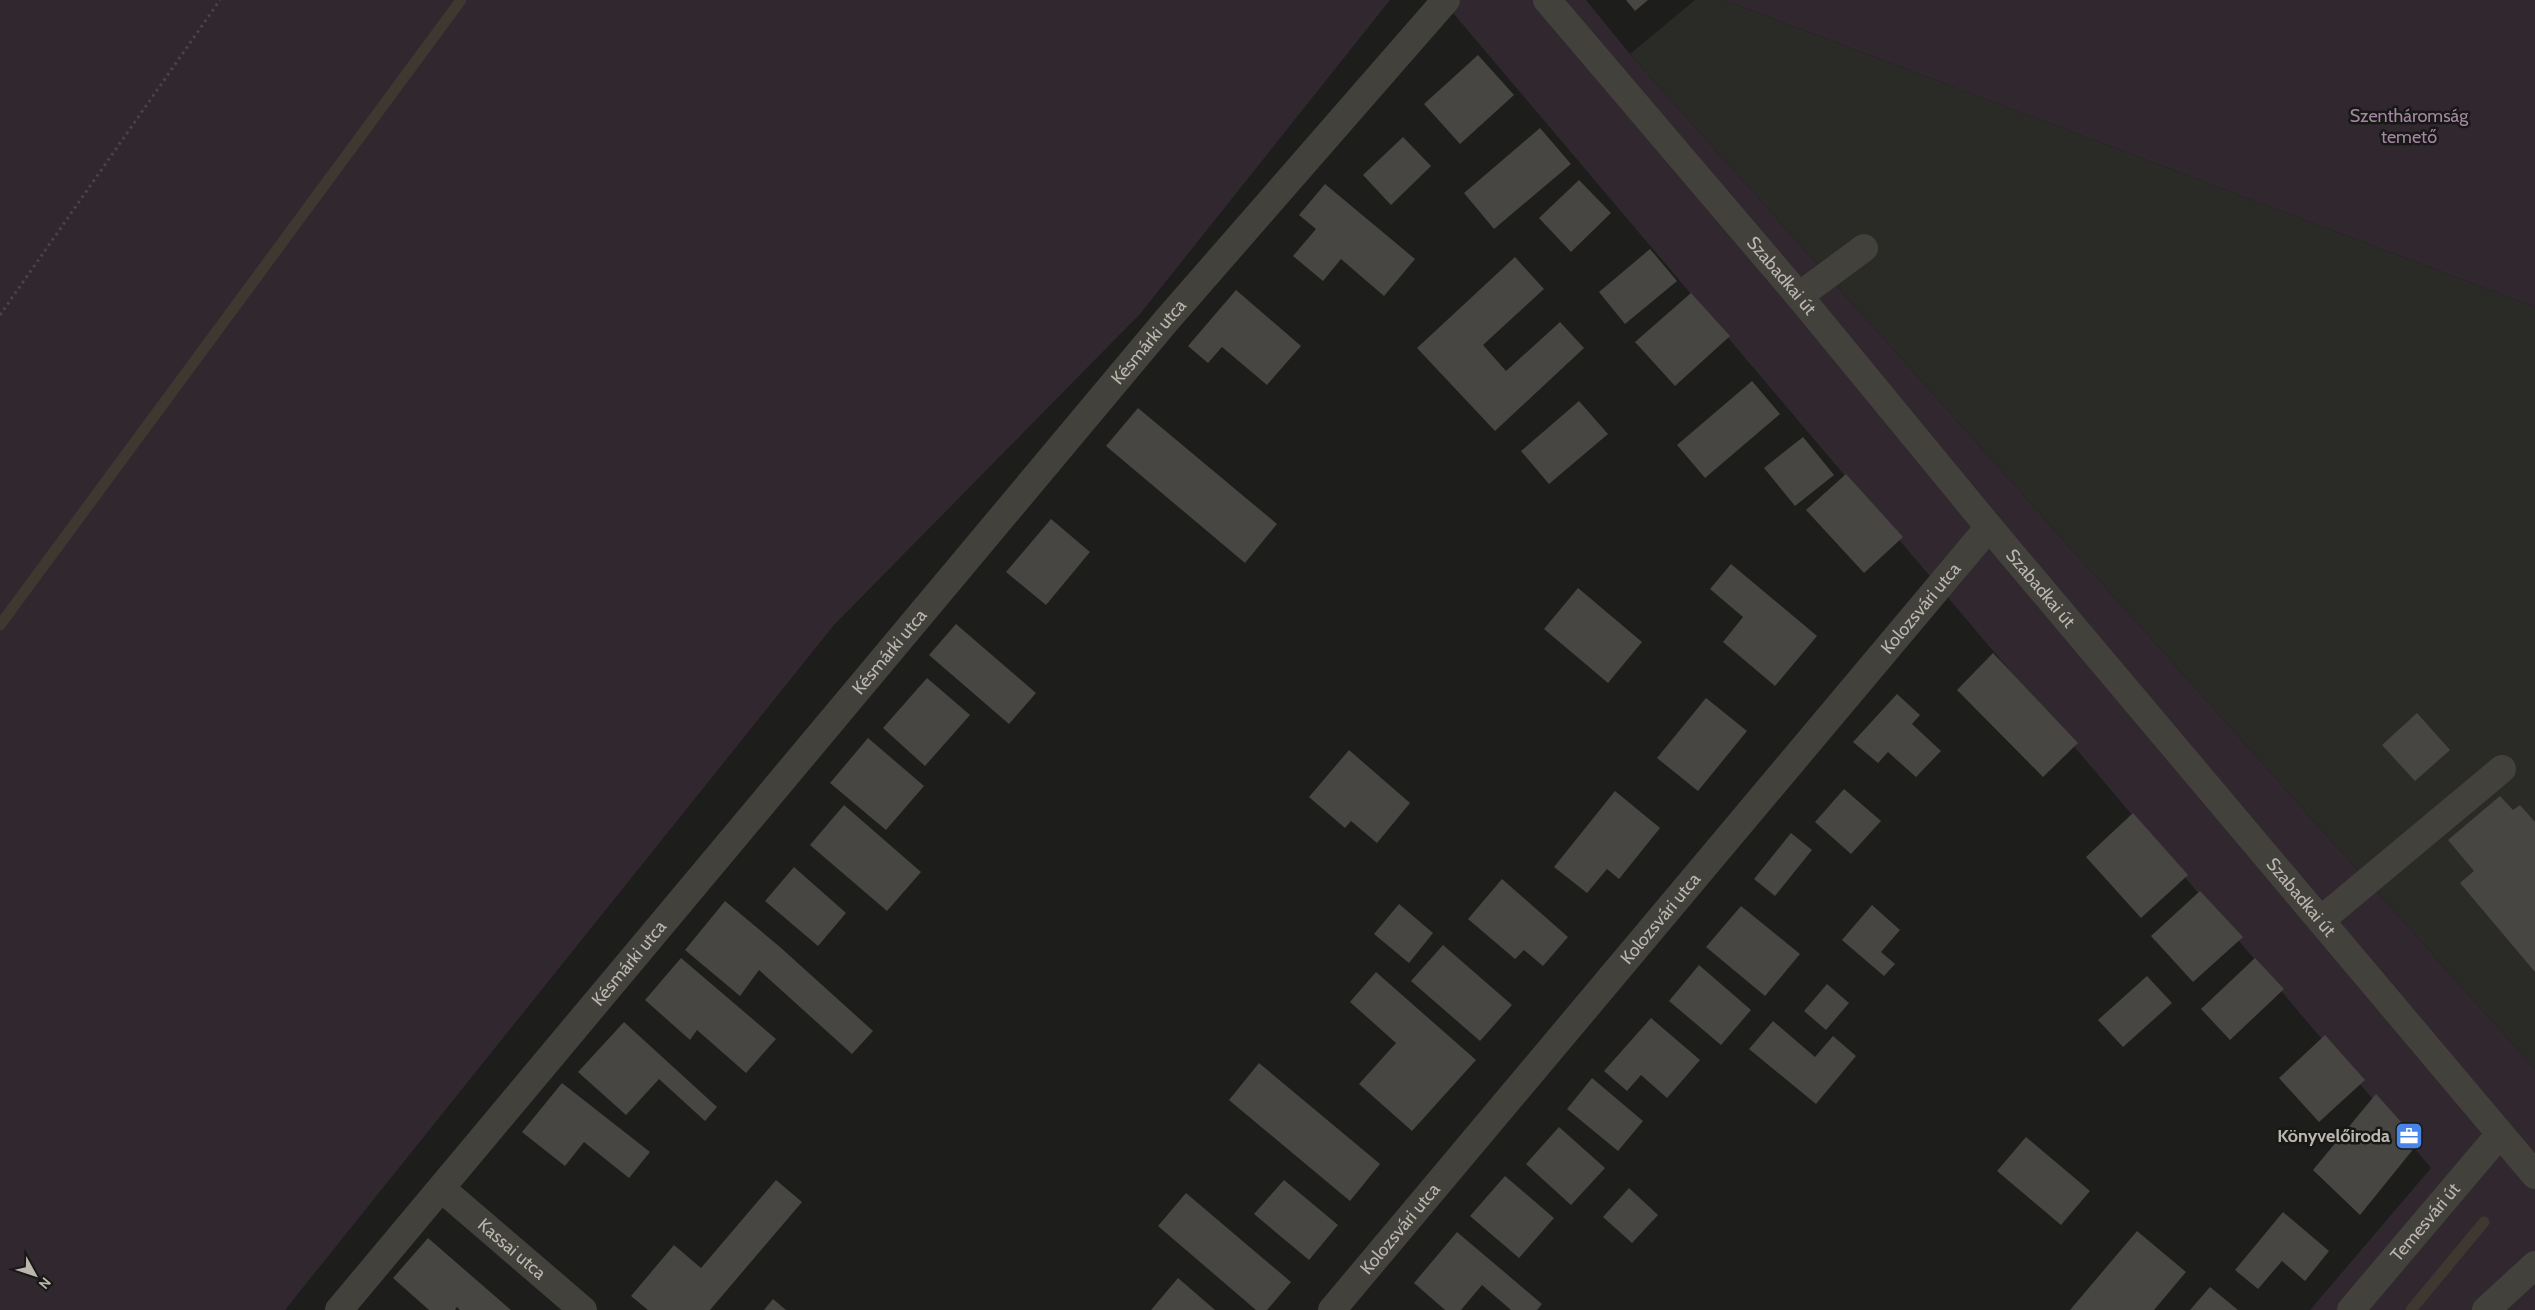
<svg xmlns="http://www.w3.org/2000/svg" width="2535" height="1310" font-family="Cabin,sans-serif">
<rect width="100%" height="100%" fill="#1d1d1b"/>
<!-- built -->
<polygon fill="#2a2a27" points="1695,0 1724,0 2535,307 2535,1069 1630,54"/>
<!-- green -->
<g fill="#30272f">
<polygon points="0,0 1390,0 1140,314 834,625 285,1310 0,1310"/>
<polygon points="1442,0 1586,0 1630,54 2535,1069 2535,1310 2310,1310 2431,1168"/>
<polygon points="1724,0 2535,0 2535,307"/>
</g>
<g fill="none" stroke-linecap="round" stroke-linejoin="round">
<!-- stream -->
<g stroke="#413731" stroke-width="11">
<polyline points="0,625 461,0"/>
<polyline points="2411,1310 2484,1222"/>
</g>
</g>
<!-- building -->
<g fill="#474642">
<polygon points="1626,0 1648,0 1635,11"/>
<polygon points="1478,55 1514,95 1460,144 1424,104"/>
<polygon points="1540,128 1571,164 1494,229 1464,193"/>
<polygon points="1403,137 1431,166 1391,205 1363,175"/>
<polygon points="1579,180 1611,213 1571,252 1539,218"/>
<polygon points="1325,184 1415,259 1384,296 1341,259 1323,281 1293,256 1316,229 1299,215"/>
<polygon points="1650,249 1677,281 1625,324 1599,292"/>
<polygon points="1515,257 1544,289 1483,345 1506,371 1560,322 1584,348 1495,431 1417,348"/>
<polygon points="1236,290 1301,346 1267,385 1222,347 1208,363 1188,346"/>
<polygon points="1691,293 1730,336 1675,386 1635,342"/>
<polygon points="1752,381 1780,414 1705,478 1677,445"/>
<polygon points="1579,401 1608,434 1549,484 1521,451"/>
<polygon points="1138,408 1277,524 1245,563 1106,446"/>
<polygon points="1803,437 1834,475 1795,506 1764,468"/>
<polygon points="1846,474 1903,537 1864,573 1806,510"/>
<polygon points="1051,519 1090,552 1046,605 1006,572"/>
<polygon points="1731,564 1817,636 1775,686 1723,642 1743,617 1710,589"/>
<polygon points="1578,588 1642,642 1608,683 1544,629"/>
<polygon points="956,624 1036,693 1009,724 929,655"/>
<polygon points="1993,653 2078,743 2043,777 1957,690"/>
<polygon points="927,678 970,715 925,766 883,728"/>
<polygon points="1897,694 1920,715 1912,724 1941,751 1916,777 1888,752 1878,763 1853,742"/>
<polygon points="1706,698 1747,731 1698,791 1657,758"/>
<polygon points="2417,713 2450,750 2415,781 2382,745"/>
<polygon points="868,738 924,786 886,830 830,783"/>
<polygon points="1349,750 1410,803 1377,843 1351,821 1345,828 1309,797"/>
<polygon points="1844,789 1881,821 1851,854 1815,822"/>
<polygon points="1615,791 1660,828 1619,879 1607,869 1587,893 1554,867"/>
<polygon points="2500,796 2513,810 2520,805 2535,822 2535,972 2460,883 2474,871 2448,840"/>
<polygon points="844,805 921,872 887,911 810,845"/>
<polygon points="2133,813 2188,875 2141,918 2086,857"/>
<polygon points="1791,833 1812,850 1775,896 1754,879"/>
<polygon points="794,867 846,913 818,946 765,901"/>
<polygon points="1502,879 1568,937 1543,966 1524,950 1515,959 1468,919"/>
<polygon points="2200,891 2243,937 2193,982 2151,936"/>
<polygon points="725,901 780,947 873,1031 852,1054 759,970 740,996 685,950"/>
<polygon points="1399,904 1433,933 1409,963 1374,934"/>
<polygon points="1872,905 1900,930 1881,952 1895,964 1884,976 1842,940"/>
<polygon points="1741,906 1800,954 1765,996 1706,947"/>
<polygon points="1443,945 1512,1005 1480,1041 1411,981"/>
<polygon points="681,958 776,1039 746,1073 697,1030 690,1040 645,1000"/>
<polygon points="2255,958 2284,989 2230,1040 2201,1009"/>
<polygon points="1699,965 1751,1010 1721,1045 1669,1001"/>
<polygon points="1376,972 1476,1060 1412,1131 1359,1084 1396,1043 1350,1002"/>
<polygon points="2147,976 2172,1003 2123,1047 2098,1020"/>
<polygon points="1827,984 1849,1003 1826,1030 1804,1011"/>
<polygon points="1651,1018 1700,1060 1667,1098 1641,1075 1627,1091 1604,1071"/>
<polygon points="1773,1021 1815,1057 1833,1036 1856,1056 1816,1104 1749,1049"/>
<polygon points="624,1022 717,1107 705,1121 659,1079 626,1115 578,1072"/>
<polygon points="2325,1035 2365,1080 2319,1122 2279,1078"/>
<polygon points="1259,1063 1380,1164 1350,1201 1229,1100"/>
<polygon points="1592,1078 1643,1121 1618,1151 1567,1109"/>
<polygon points="562,1083 650,1152 629,1178 584,1142 565,1166 522,1132"/>
<polygon points="2376,1094 2419,1142 2360,1215 2313,1170"/>
<polygon points="1559,1127 1605,1168 1571,1205 1526,1164"/>
<polygon points="2026,1137 2090,1191 2061,1225 1997,1171"/>
<polygon points="1505,1176 1554,1218 1519,1258 1470,1216"/>
<polygon points="776,1180 802,1202 710,1310 648,1310 631,1296 674,1245 701,1268"/>
<polygon points="1284,1180 1338,1225 1309,1260 1254,1214"/>
<polygon points="1629,1188 1658,1215 1632,1243 1603,1217"/>
<polygon points="1186,1193 1291,1282 1267,1310 1256,1310 1158,1226"/>
<polygon points="2283,1212 2329,1251 2305,1281 2282,1261 2258,1289 2235,1270"/>
<polygon points="2137,1231 2186,1272 2154,1310 2070,1310"/>
<polygon points="1457,1232 1542,1304 1537,1310 1511,1310 1482,1285 1461,1310 1445,1310 1414,1283"/>
<polygon points="428,1238 511,1310 460,1310 457,1307 455,1310 429,1310 393,1278"/>
<polygon points="1178,1278 1215,1310 1151,1310"/>
<polygon points="2210,1287 2238,1310 2190,1310"/>
<polygon points="773,1299 786,1310 764,1310"/>
</g>
<g fill="none" stroke-linecap="round" stroke-linejoin="round">
<!-- path -->
<polyline stroke="#494642" stroke-width="3" stroke-dasharray="2.5 4" stroke-linecap="butt" points="0,315 220,0"/>
<!-- minor -->
<g stroke="#42413c" stroke-width="28">
<path id="s1" d="M 1547,0 L 1799,296 L 1989,527 L 2535,1175"/>
<polyline points="1799,296 1864,248"/>
<polyline points="2321,920 2502,769"/>
<path id="s2" d="M 442,1189 L 583,1310"/>
<path id="s3" d="M 339,1310 L 1166,321 L 1446,0"/>
<path id="s4" d="M 1332,1310 L 1989,527"/>
<path id="s5" d="M 2351,1310 L 2499,1135"/>
<polyline points="2486,1310 2535,1265"/>
</g>
</g>
<!-- icons -->
<defs>
<g id="office-square" transform="scale(1.4375)"><rect x="-9" y="-9" width="18" height="18" rx="4" fill="#4885e8" stroke="#181816"/><path d="M-6-3h4V-5.5h4V-3h4V5H-6ZM-1-4.5V-3h2v-1.5ZM-6 0V1H6V0Z" fill="#fff"/></g>
</defs>
<g fill-rule="evenodd">
<use href="#office-square" x="2409" y="1136"/>
</g>
<g text-anchor="middle" stroke-width="5" stroke-linejoin="round" paint-order="stroke">
<!-- park labels -->
<g font-size="18" fill="#a587a5" stroke="#181816">
<text x="2409" y="122">Szentháromság<tspan x="2409" dy="21">temető</tspan></text>
</g>
<!-- street labels -->
<g font-size="18" fill="#bbb7ae" stroke="#181816">
<text dy="6" stroke="none"><textPath href="#s1" startOffset="362">Szabadkai út</textPath></text>
<text dy="6" stroke="none"><textPath href="#s3" startOffset="1262">Késmárki utca</textPath></text>
<text dy="6" stroke="none"><textPath href="#s1" startOffset="768">Szabadkai út</textPath></text>
<text dy="6" stroke="none"><textPath href="#s4" startOffset="916">Kolozsvári utca</textPath></text>
<text dy="6" stroke="none"><textPath href="#s3" startOffset="858">Késmárki utca</textPath></text>
<text dy="6" stroke="none"><textPath href="#s1" startOffset="1172">Szabadkai út</textPath></text>
<text dy="6" stroke="none"><textPath href="#s4" startOffset="511">Kolozsvári utca</textPath></text>
<text dy="6" stroke="none"><textPath href="#s3" startOffset="452">Késmárki utca</textPath></text>
<text dy="6" stroke="none"><textPath href="#s5" startOffset="115">Temesvári út</textPath></text>
<text dy="6" stroke="none"><textPath href="#s4" startOffset="106">Kolozsvári utca</textPath></text>
<text dy="6" stroke="none"><textPath href="#s2" startOffset="92">Kassai utca</textPath></text>
</g>
<!-- poi labels -->
<g font-size="18" font-weight="bold" fill="#bbb7ae" stroke="#181816" text-anchor="end">
<text x="2390" y="1142">Könyvelőiroda</text>
</g>
</g>
<!-- north arrow -->
<g transform="translate(35 1275) rotate(130)" stroke="#181816" stroke-width="4" paint-order="stroke">
<path d="M0-4L9 19L0 12L-9 19Z" fill="#bbb7ae"/>
<text y="-8" font-size="14" font-weight="bold" text-anchor="middle" fill="#bbb7ae">N</text>
</g>
</svg>
